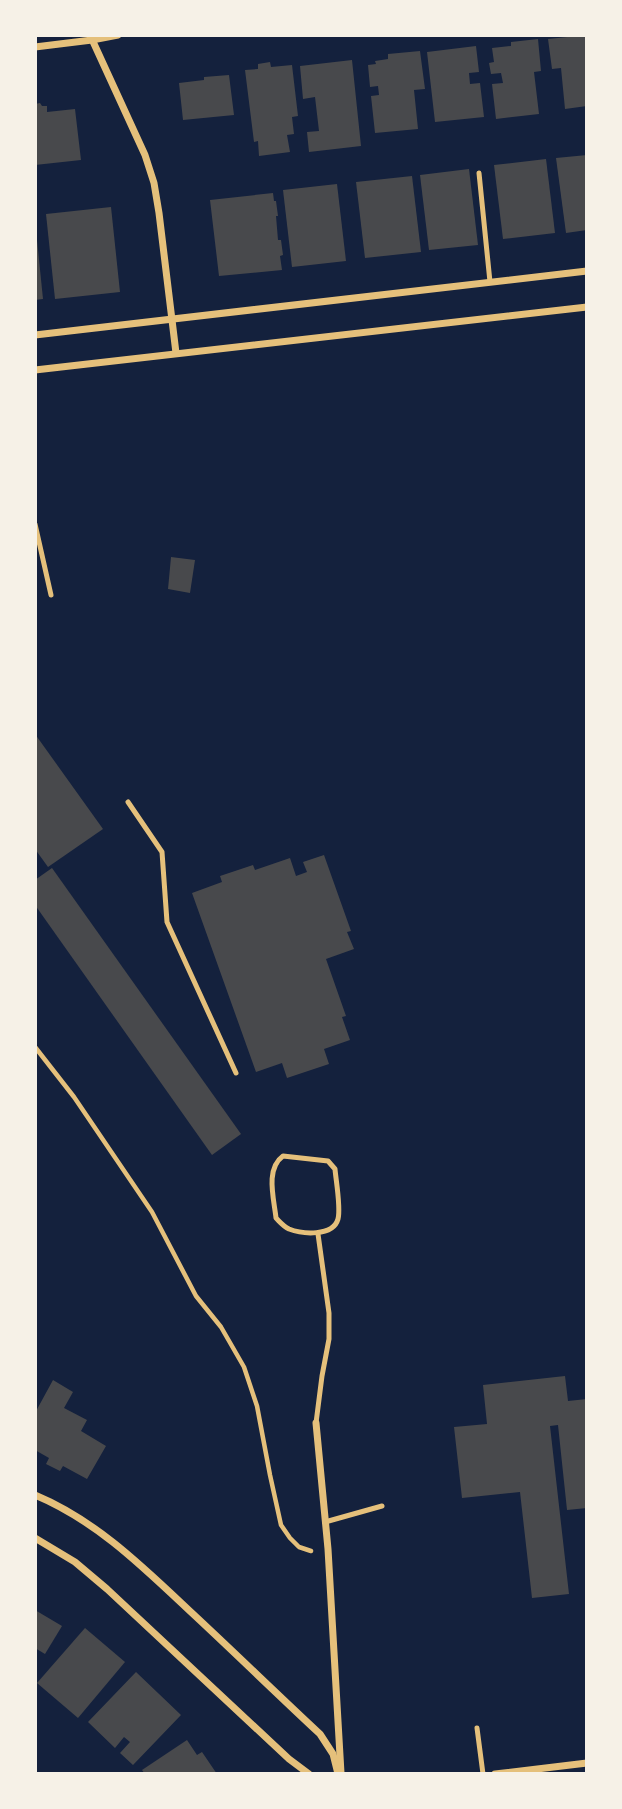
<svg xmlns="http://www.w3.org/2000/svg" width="622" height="1809" font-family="'DejaVu Sans',sans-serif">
<rect width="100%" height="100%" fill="#14213d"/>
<!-- building -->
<g fill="#48494c">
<polygon points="587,35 587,106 565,109 561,68 552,69 548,39"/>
<polygon points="538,39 541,71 534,72 539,114 496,119 492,84 503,83 501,73 491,74 489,63 494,62 492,48 511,46 511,42"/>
<polygon points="476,46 479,72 469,73 470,84 480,83 484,117 435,122 427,52"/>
<polygon points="420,51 425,89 414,90 418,129 375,133 371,96 379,95 378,86 370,87 368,65 376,64 375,61 388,59 388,54"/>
<polygon points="352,60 361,146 309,152 307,132 319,131 315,97 303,99 300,66"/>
<polygon points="270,62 271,67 292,65 298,116 292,117 294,134 287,135 290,152 259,156 258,141 254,142 245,70 258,69 258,64"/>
<polygon points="229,75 234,115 183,120 179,83 204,80 204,77"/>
<polygon points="40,103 42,106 47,106 47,112 75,109 81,160 35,165 35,104"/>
<polygon points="587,155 587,230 566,233 556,158"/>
<polygon points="546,159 555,233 503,239 494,165"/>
<polygon points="469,169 478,245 429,250 420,175"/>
<polygon points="412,176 421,252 365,258 356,182"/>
<polygon points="337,184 346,261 292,267 283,190"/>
<polygon points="273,193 274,201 276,201 278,216 276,216 278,240 281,240 283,255 280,256 282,270 219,276 210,200"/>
<polygon points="111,207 120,292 55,299 46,214"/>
<polygon points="35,240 37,240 43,299 35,300"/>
<polygon points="171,557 195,560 190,593 168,589"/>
<polygon points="35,734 103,829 48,867 35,849"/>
<polygon points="324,855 351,931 347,932 354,949 326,959 346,1016 342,1017 350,1040 324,1049 329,1064 287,1078 282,1063 256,1072 192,893 222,882 220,876 253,865 255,870 290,858 296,876 307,872 303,862"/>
<polygon points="52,868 241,1134 212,1155 35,905 35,880"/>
<polygon points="565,1376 568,1401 587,1399 587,1508 567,1510 558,1425 550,1426 569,1594 532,1598 520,1492 462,1498 454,1427 487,1424 483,1385"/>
<polygon points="53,1380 73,1392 64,1408 87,1420 81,1431 106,1446 87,1479 63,1466 60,1471 46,1464 49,1458 35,1450 35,1413"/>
<polygon points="35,1610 62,1626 45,1654 35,1648"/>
<polygon points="85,1628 125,1662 78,1718 37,1683"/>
<polygon points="136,1672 181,1715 133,1765 120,1753 130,1742 124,1737 115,1748 88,1722"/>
<polygon points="187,1740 197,1755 202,1752 217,1774 145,1774 142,1770"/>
</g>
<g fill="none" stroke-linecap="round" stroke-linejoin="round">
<!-- path -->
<polyline stroke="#e5c07b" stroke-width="4.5" points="35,1047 74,1097 152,1212 196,1296 221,1327 244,1367 257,1406 270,1475 281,1525 290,1538 299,1547 311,1551"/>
<!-- service -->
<g stroke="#e5c07b" stroke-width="5">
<polyline points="479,173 490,282"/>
<polyline points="35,524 51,595"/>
<polyline points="128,802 162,852 167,922 236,1073"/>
<path d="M 283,1156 L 328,1161 L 335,1169 C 336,1181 341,1208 338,1219 C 333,1237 302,1234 289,1229 C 283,1226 280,1222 276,1218 C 274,1199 265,1169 283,1156 Z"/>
<polyline points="316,1423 322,1376 329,1339 329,1313 318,1234"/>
<polyline points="325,1522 382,1506"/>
<polyline points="477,1728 483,1774"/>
</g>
<!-- minor -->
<g stroke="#e5c07b" stroke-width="7">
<polyline points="90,35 145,155 154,183 159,213 176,353"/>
<polyline points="35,47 92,40 118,35"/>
<polyline points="35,335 587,271"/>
<polyline points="35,370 587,307"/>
<polyline points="316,1423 328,1549 341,1773"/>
<path d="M 35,1495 C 97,1521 143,1567 192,1613 C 235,1653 277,1694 320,1734 L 333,1754 L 338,1774"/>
<polyline points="35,1538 75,1562 107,1589 289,1759 309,1774"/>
<polyline points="495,1774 587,1763"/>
</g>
</g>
<!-- border -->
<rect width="622" height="1809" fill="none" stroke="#f6f1e7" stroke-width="74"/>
</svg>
